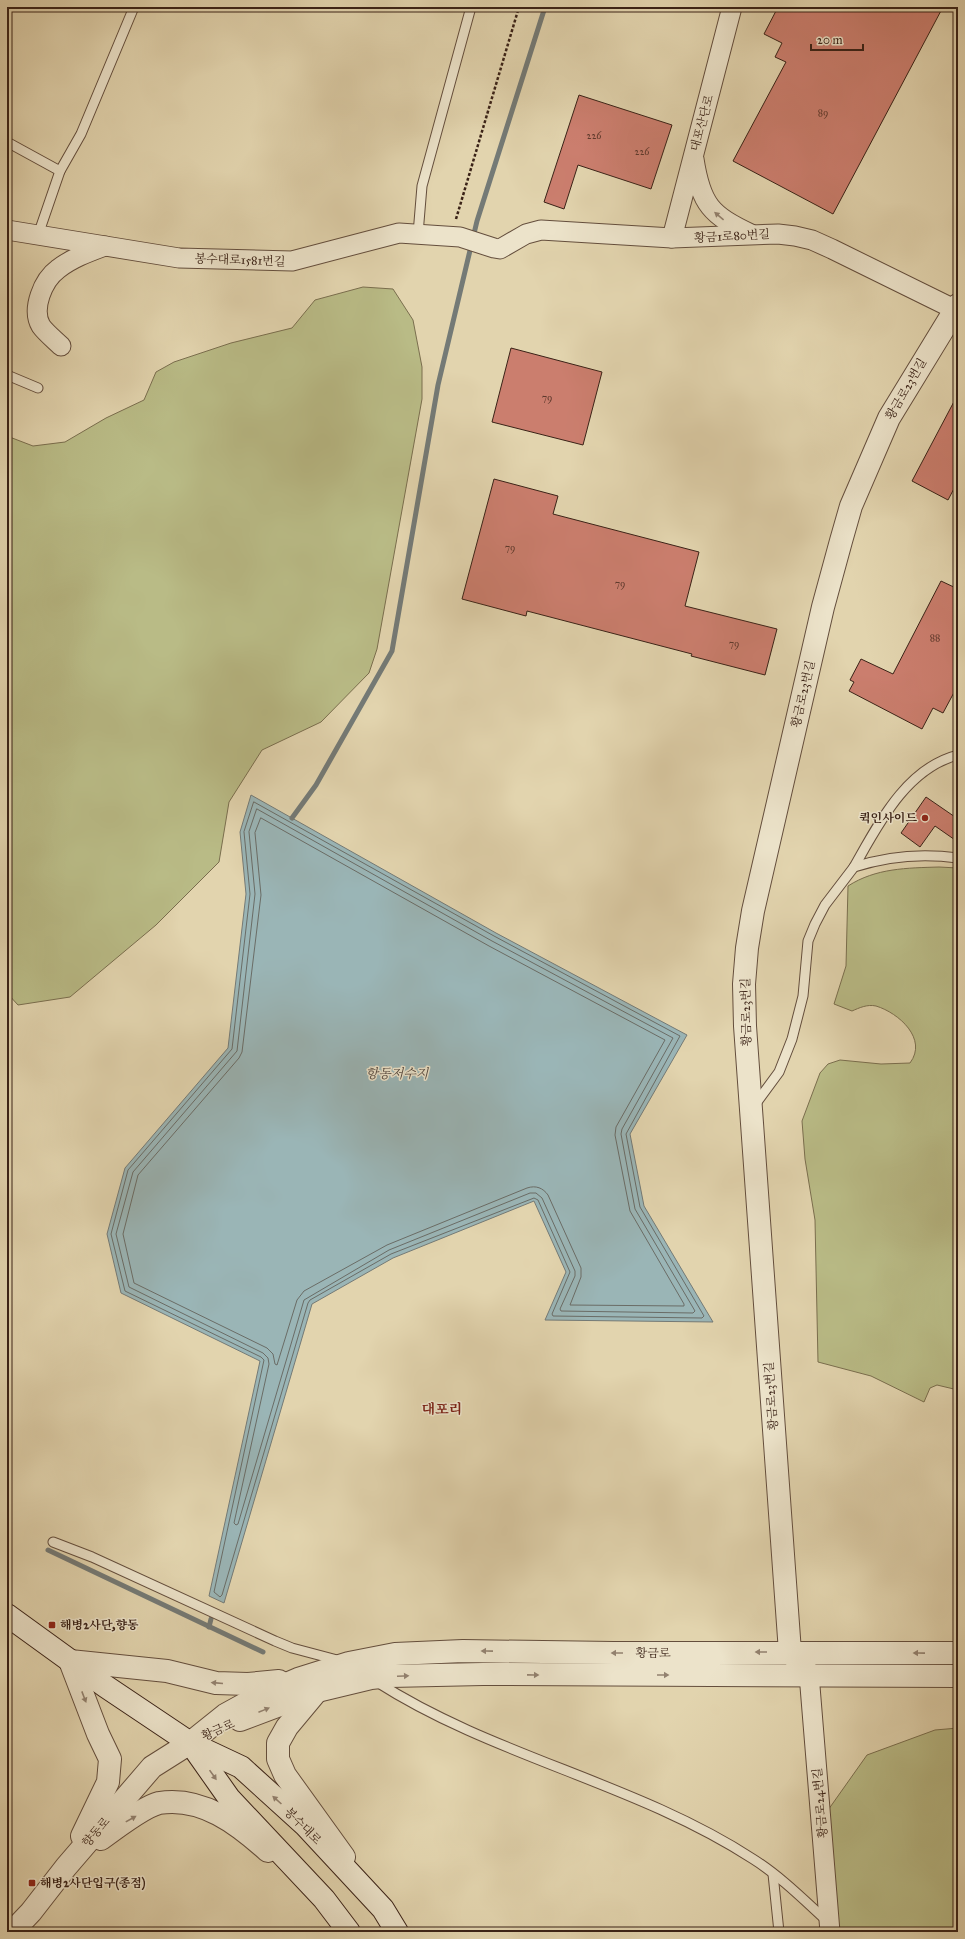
<svg xmlns="http://www.w3.org/2000/svg" width="965" height="1939" font-family="'IM FELL Great Primer','Noto Serif KR',serif">
<rect width="100%" height="100%" fill="#e2d4ae"/>
<filter id="stains"><feTurbulence type="fractalNoise" baseFrequency=".005" numOctaves="4"/><feColorMatrix values="0 0 0 0 .2 0 0 0 0 .09 0 0 0 0 .02 0 0 0 .5 -.17"/></filter>
<radialGradient id="worn" r=".72"><stop offset=".6" stop-color="#630" stop-opacity="0"/><stop offset="1" stop-color="#630" stop-opacity=".3"/></radialGradient>
<!-- green -->
<g fill="#b9bb86" stroke="#7a6e4e">
<polygon points="363,287 393,289 413,320 422,367 422,399 377,649 369,673 321,722 262,750 229,802 219,862 156,925 70,997 18,1005 7,993 7,436 33,446 65,442 106,418 144,400 156,372 174,362 231,343 292,328 315,300"/>
<path d="M 939,867 L 958,868 L 958,1390 L 937,1385 L 930,1388 L 924,1402 L 871,1376 L 818,1362 L 815,1220 L 805,1159 L 802,1121 L 820,1073 L 828,1064 L 840,1060 L 881,1064 L 910,1063 C 928,1039 899,1013 876,1006 C 867,1004 859,1008 852,1011 L 834,1004 L 846,966 L 848,886 C 876,868 907,868 939,867 Z"/>
<polygon points="958,1728 958,1932 831,1932 821,1820 867,1755 935,1730"/>
</g>
<!-- water -->
<polygon fill="#9ab5b6" stroke="#747a76" points="251,795 496,933 687,1035 630,1134 644,1206 713,1322 545,1320 566,1272 534,1201 393,1258 312,1304 224,1603 209,1596 260,1361 121,1293 107,1234 125,1168 228,1048 246,894 240,832"/>
<g fill="none" stroke-linecap="round" stroke-linejoin="round">
<!-- shore -->
<g stroke="#6a6c66" stroke-width="1">
<polygon points="254,802 494,936 680,1036 626,1134 640,1207 704,1316 702,1318 553,1316 552,1314 570,1272 538,1200 534,1198 391,1254 310,1300 308,1303 222,1595 220,1597 214,1592 264,1360 261,1357 125,1291 111,1234 128,1170 232,1049 250,894 244,832"/>
<polygon points="257,809 492,941 673,1038 622,1129 621,1134 635,1209 695,1311 693,1313 561,1311 560,1309 575,1276 575,1271 542,1198 536,1193 530,1193 389,1250 304,1300 238,1524 236,1525 234,1523 269,1364 268,1358 263,1353 129,1287 116,1234 133,1172 237,1051 255,894 249,832"/>
<path d="M 261,818 L 489,946 L 665,1040 L 616,1127 L 615,1135 L 630,1211 L 684,1304 L 684,1306 L 570,1305 L 581,1277 L 581,1268 L 548,1195 C 543,1188 536,1185 527,1188 L 387,1245 L 304,1291 L 297,1300 L 277,1365 L 275,1364 L 273,1354 L 267,1348 L 134,1283 L 123,1234 L 138,1175 L 239,1058 L 242,1052 L 261,895 L 255,833 Z"/>
</g>
<!-- stream -->
<g stroke="#747a76" stroke-width="5">
<polyline points="292,818 316,785 392,651 438,385 477,221 545,7"/>
<polyline points="48,1550 263,1652"/>
<polyline points="209,1627 211,1619"/>
</g>
</g>
<!-- building -->
<g fill="#cb7e6e" stroke="#3a2217">
<polygon points="778,7 943,7 833,214 733,161 786,62 775,57 782,43 764,34"/>
<polygon points="579,95 672,125 651,189 578,165 564,209 544,202"/>
<polygon points="511,348 602,372 583,445 492,422"/>
<polygon points="958,394 958,481 948,500 912,481"/>
<polygon points="494,479 558,496 553,514 699,552 685,606 777,629 765,675 691,656 692,654 527,611 526,616 462,599"/>
<polygon points="941,581 958,589 958,685 943,713 933,708 922,729 849,691 854,682 850,680 861,659 893,674"/>
<polygon points="926,797 958,819 958,842 935,826 920,847 901,833"/>
</g>
<g fill="none" stroke-linecap="round" stroke-linejoin="round">
<!-- service casing -->
<g stroke="#644e3d" stroke-width="11">
<g id="service">
<polyline points="7,142 60,171"/>
<polyline points="418,234 422,186 471,7"/>
<polyline points="38,235 60,171 81,134 134,7"/>
<polyline points="7,375 38,388"/>
<path d="M 958,755 C 906,768 878,825 854,867 C 888,856 923,853 958,858"/>
<polyline points="754,1106 779,1072 792,1039 803,996 808,941 815,924 825,905 854,867"/>
<polyline points="53,1542 92,1557 275,1641 292,1648 341,1661"/>
<path d="M 377,1682 C 494,1757 636,1783 753,1859 C 780,1876 804,1900 827,1921"/>
<polyline points="773,1874 779,1932"/>
</g>
</g>
<!-- minor casing -->
<g stroke="#644e3d" stroke-width="21">
<g id="minor">
<path d="M 694,159 C 701,205 711,215 751,234"/>
<polyline points="7,230 179,258 292,261 399,233 460,237 494,248 500,249 526,234 541,230 672,238 778,234 795,236 812,240 832,249 958,311"/>
<polyline points="672,238 732,7"/>
<path d="M 61,346 C 55,340 46,333 41,326 C 31,309 43,280 58,269 C 72,258 89,252 105,246"/>
<polyline points="809,1674 830,1932"/>
</g>
</g>
<!-- tertiary casing -->
<g stroke="#644e3d" stroke-width="24">
<g id="tertiary">
<polyline points="809,1674 790,1652 745,1026 744,984 747,948 753,911 823,607 841,541 851,506 889,418 958,305"/>
<polyline points="317,1691 287,1727 278,1743 278,1759 285,1775 344,1857"/>
<polyline points="240,1720 317,1691 371,1678 390,1676 483,1674 958,1676"/>
<polyline points="82,1836 108,1782 110,1759 98,1734 70,1661 167,1671 216,1683 248,1684 279,1681"/>
<path d="M 101,1839 C 113,1830 146,1806 159,1803 C 202,1796 238,1824 268,1851"/>
<polyline points="12,1932 31,1912 66,1867 152,1767 190,1743 225,1715 263,1694 298,1679 349,1663 395,1654 463,1651 613,1653 958,1653"/>
</g>
</g>
<!-- secondary casing -->
<g stroke="#3a2217" stroke-width="24">
<g id="secondary">
<polyline points="7,1615 105,1686 190,1743 241,1767 305,1825 383,1909 397,1932"/>
<polyline points="191,1744 229,1798 324,1899 349,1932"/>
</g>
</g>
<!-- path -->
<polyline stroke="#3a2217" stroke-width="2.5" stroke-dasharray="3 2" stroke-linecap="butt" points="456,219 519,7"/>
<!-- service -->
<use href="#service" stroke="#ece3ca" stroke-width="9"/>
<!-- minor -->
<use href="#minor" stroke="#ece3ca" stroke-width="19"/>
<!-- tertiary -->
<use href="#tertiary" stroke="#ece3ca" stroke-width="22"/>
<!-- secondary -->
<use href="#secondary" stroke="#ece3ca" stroke-width="22"/>
</g>
<!-- one-way arrows -->
<defs><path id="oneway-solid" d="M-6-.8H1V-3.2L6.5 0L1 3.2V.8H-6Z"/></defs>
<g fill="#938270">
<use href="#oneway-solid" transform="translate(719 216) rotate(-140)"/>
<use href="#oneway-solid" transform="translate(487 1651) rotate(-179)"/>
<use href="#oneway-solid" transform="translate(761 1652) rotate(180)"/>
<use href="#oneway-solid" transform="translate(617 1653) rotate(180)"/>
<use href="#oneway-solid" transform="translate(919 1653) rotate(-179)"/>
<use href="#oneway-solid" transform="translate(533 1675) rotate(1)"/>
<use href="#oneway-solid" transform="translate(663 1675)"/>
<use href="#oneway-solid" transform="translate(403 1676) rotate(-2)"/>
<use href="#oneway-solid" transform="translate(217 1683) rotate(-175)"/>
<use href="#oneway-solid" transform="translate(84 1697) rotate(69)"/>
<use href="#oneway-solid" transform="translate(264 1710) rotate(-22)"/>
<use href="#oneway-solid" transform="translate(213 1775) rotate(55)"/>
<use href="#oneway-solid" transform="translate(277 1800) rotate(-138)"/>
<use href="#oneway-solid" transform="translate(131 1819) rotate(-29)"/>
</g>
<!-- markers -->
<g fill="#8f2418" stroke="#ece3ca" stroke-width="1.5">
<circle cx="925" cy="818" r="4"/>
<rect x="48" y="1621" width="8" height="8" rx="2"/>
<rect x="28" y="1879" width="8" height="8" rx="2"/>
</g>
<g text-anchor="middle" stroke-width="3" stroke-linejoin="round" paint-order="stroke">
<!-- number labels -->
<g font-size="10" fill="#5e392d">
<text x="823" y="116">89</text>
<text x="594" y="139">226</text>
<text x="642" y="155">226</text>
<text x="547" y="401">79</text>
<text x="510" y="551">79</text>
<text x="620" y="587">79</text>
<text x="935" y="641">88</text>
<text x="734" y="647">79</text>
</g>
<!-- street labels -->
<g font-size="12" fill="#3a2217" stroke="#ece3ca">
<text transform="translate(702 123) rotate(-75)" y="4">대포산단로</text>
<text transform="translate(732 236) rotate(-3)" y="4">황금1로80번길</text>
<text transform="translate(240 260) rotate(2)" y="4">봉수대로1581번길</text>
<text transform="translate(906 389) rotate(-60)" y="4">황금로23번길</text>
<text transform="translate(803 694) rotate(-77)" y="4">황금로23번길</text>
<text transform="translate(746 1012) rotate(-91)" y="4">황금로23번길</text>
<text transform="translate(771 1396) rotate(-94)" y="4">황금로23번길</text>
<text x="653" y="1657">황금로</text>
<text transform="translate(218 1730) rotate(-24)" y="4">황금로</text>
<text transform="translate(820 1803) rotate(-95)" y="4">황금로24번길</text>
<text transform="translate(303 1826) rotate(45)" y="4">봉수대로</text>
<text transform="translate(96 1832) rotate(-49)" y="4">향동로</text>
</g>
<!-- poi labels -->
<g font-size="12" font-weight="bold" fill="#3a2217" stroke="#ece3ca" text-anchor="start">
<text x="917" y="822" text-anchor="end">퀵인사이드</text>
<text x="60" y="1629">해병2사단,향동</text>
<text x="40" y="1887">해병2사단입구(종점)</text>
</g>
<!-- water labels -->
<g font-size="13" font-style="italic" fill="#52473f" stroke="#ece3ca">
<text x="397" y="1078">항동저수지</text>
</g>
<!-- quarter labels -->
<g font-size="14" font-weight="bold" fill="#7a1f14" stroke="#ece3ca">
<text x="442" y="1414">대포리</text>
</g>
</g>
<!-- margin -->
<rect width="965" height="1939" fill="none" stroke="#e2d4ae" stroke-width="24"/>
<rect x="8" y="8" width="949" height="1923" fill="none" stroke="#3a2217" stroke-width="2"/>
<rect x="12" y="12" width="941" height="1915" fill="none" stroke="#3a2217"/>
<!-- scale -->
<path d="M811 44v6h52v-6" fill="none" stroke="#3a2217" stroke-width="2"/>
<text x="817" y="44" font-size="12" fill="#3a2217" stroke="#ece3ca" stroke-width="3" paint-order="stroke">20 m</text>
<rect width="100%" height="100%" filter="url(#stains)"/>
<rect width="100%" height="100%" fill="url(#worn)"/>
</svg>
